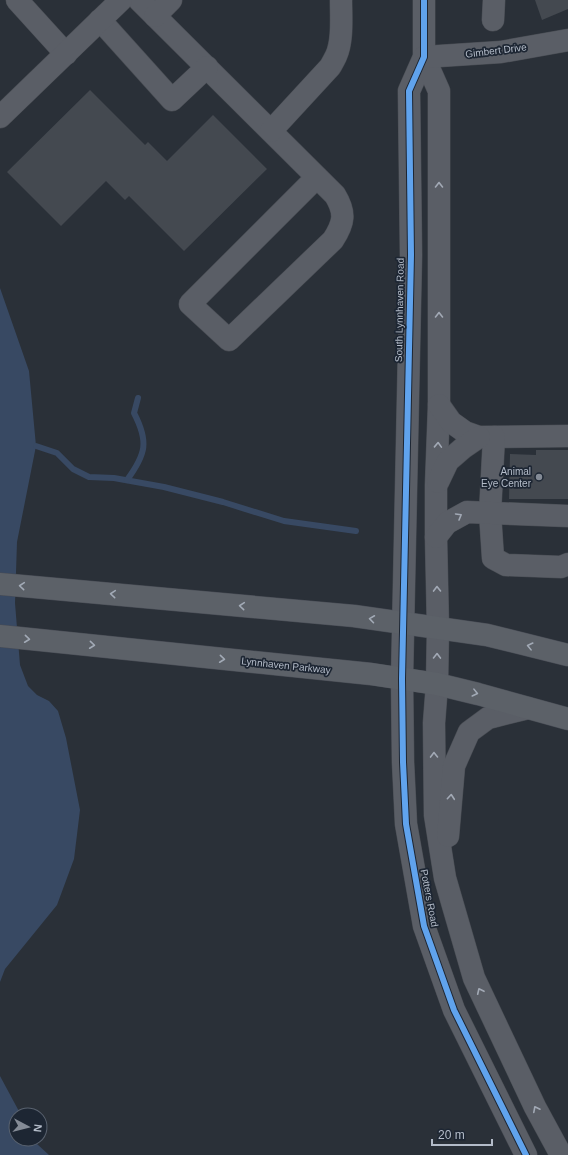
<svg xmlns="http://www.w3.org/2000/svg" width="568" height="1155" font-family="Helvetica,sans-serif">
<rect width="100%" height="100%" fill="#2a3038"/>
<!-- water -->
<g fill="#384963">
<polygon points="0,288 29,371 36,446 17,542 15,603 20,665 28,686 37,695 49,701 58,711 66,738 80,810 74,859 57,905 5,969 0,982"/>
<polygon points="0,1076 21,1115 16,1115 16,1139 35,1139 37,1144 49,1155 0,1155"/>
</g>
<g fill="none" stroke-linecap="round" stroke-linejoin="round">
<!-- stream -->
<g stroke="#384963" stroke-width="6">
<polyline points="36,446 57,453 73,469 89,477 114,478 164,487 223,502 284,521 356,531"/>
<path d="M 127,480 C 146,454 149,442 134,413 L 138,398"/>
</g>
</g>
<!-- building -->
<g fill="#444950">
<polygon points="535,0 568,0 568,9 542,20"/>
<polygon points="90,90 145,145 148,142 167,161 213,115 267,169 184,251 129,196 125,200 106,181 61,226 7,172"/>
<polygon points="536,450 568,450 568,499 509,499 510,454 536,455"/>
</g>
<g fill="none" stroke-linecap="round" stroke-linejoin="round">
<!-- minor casing -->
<g stroke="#484c53" stroke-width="23">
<g id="minor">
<polyline points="17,0 66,54"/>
<path d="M 139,0 L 335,195 C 346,213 344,223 333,240 L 229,340 L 190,304 L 317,177"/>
<polyline points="424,0 424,57 409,91 411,255 402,679 403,762 406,824 424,926 454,1010 526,1155"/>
<polyline points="155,16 171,0"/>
<polyline points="100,20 172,100 207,67"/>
<polyline points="493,20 494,0"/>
<polyline points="424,57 439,91 439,405 436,485 436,537 438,628 437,684 434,723 435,815 445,878 474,978 535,1107 561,1155"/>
<polyline points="424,57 501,52 568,40"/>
<polyline points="0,117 121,0"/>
<path d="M 271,131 L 330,67 C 332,64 334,60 336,56 C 343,41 341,17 341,0"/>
<polyline points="439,405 451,422 465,432 479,437 568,436"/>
<polyline points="494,437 490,513 493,558 506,565 561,567 568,564"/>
<polyline points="438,482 448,461 463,448 479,437"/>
<polyline points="436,537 447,523 467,512 568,516"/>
<polyline points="448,836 454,766 469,732 488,718 528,708"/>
</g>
</g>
<!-- major casing -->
<g stroke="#484c55" stroke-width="23">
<g id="major">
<polyline points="0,584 354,616 487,635 568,655"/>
<polyline points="0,636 371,674 437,684 478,694 568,719"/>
</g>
</g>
<!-- minor -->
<use href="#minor" stroke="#5a5e66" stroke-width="22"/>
<!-- major -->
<use href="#major" stroke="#5c6168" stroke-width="22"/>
<!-- cycleway casing -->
<g stroke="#1d2633" stroke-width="8">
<polyline id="cycleway" points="424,0 424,57 409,91 411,255 402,679 403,762 406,824 424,926 454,1010 526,1155"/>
</g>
<!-- cycleway -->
<use href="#cycleway" stroke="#60a3ed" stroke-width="6"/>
</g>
<!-- one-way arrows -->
<defs><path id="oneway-chevron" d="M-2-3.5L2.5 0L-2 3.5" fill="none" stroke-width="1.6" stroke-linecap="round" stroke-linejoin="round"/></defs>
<g stroke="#a2a9b5">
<use href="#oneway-chevron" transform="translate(439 185) rotate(-90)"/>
<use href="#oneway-chevron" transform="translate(439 315) rotate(-90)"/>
<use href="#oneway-chevron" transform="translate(438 445) rotate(-88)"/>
<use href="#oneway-chevron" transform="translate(459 516) rotate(-30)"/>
<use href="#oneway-chevron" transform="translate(437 589) rotate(-91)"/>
<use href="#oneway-chevron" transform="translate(437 656) rotate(-89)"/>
<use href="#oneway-chevron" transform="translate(434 755) rotate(-91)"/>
<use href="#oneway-chevron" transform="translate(451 797) rotate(-85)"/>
<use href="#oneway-chevron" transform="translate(480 991) rotate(-115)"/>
<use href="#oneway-chevron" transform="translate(536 1109) rotate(-117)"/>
</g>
<g stroke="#a2aab6">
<use href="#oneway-chevron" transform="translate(22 586) rotate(-175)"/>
<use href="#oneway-chevron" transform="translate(113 594) rotate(-175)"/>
<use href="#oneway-chevron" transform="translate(242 606) rotate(-175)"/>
<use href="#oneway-chevron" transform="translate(372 619) rotate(-172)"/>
<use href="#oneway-chevron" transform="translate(27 639) rotate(6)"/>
<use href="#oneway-chevron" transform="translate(92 645) rotate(6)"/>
<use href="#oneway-chevron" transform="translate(530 646) rotate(-166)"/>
<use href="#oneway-chevron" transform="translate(222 659) rotate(6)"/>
<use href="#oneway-chevron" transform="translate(475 693) rotate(14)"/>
</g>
<!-- markers -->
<circle fill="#848b96" stroke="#1d2633" stroke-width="1.5" cx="539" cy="477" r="4"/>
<g text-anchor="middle" stroke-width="3.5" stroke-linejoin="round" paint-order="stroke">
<!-- street labels -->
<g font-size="10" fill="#b4bcc9" stroke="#1d2633">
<text transform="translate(496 50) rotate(-7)" y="4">Gimbert Drive</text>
<text transform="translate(399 310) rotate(-89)" y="4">South Lynnhaven Road</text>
<text transform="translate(286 665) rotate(6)" y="4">Lynnhaven Parkway</text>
<text transform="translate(430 898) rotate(79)" y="4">Potters Road</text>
</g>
<!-- poi labels -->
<g font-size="10" fill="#b4bcc9" stroke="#1d2633" text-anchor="end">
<text x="531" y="475">Animal<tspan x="531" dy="12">Eye Center</tspan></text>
</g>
</g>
<!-- north arrow -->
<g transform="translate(28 1127) rotate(97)"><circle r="19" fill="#1d2633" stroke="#59626f"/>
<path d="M0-3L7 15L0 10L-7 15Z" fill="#848b96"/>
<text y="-6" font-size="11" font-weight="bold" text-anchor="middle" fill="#b4bcc9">N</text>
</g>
<!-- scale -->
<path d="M432 1139v6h60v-6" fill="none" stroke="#b4bcc9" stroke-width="2"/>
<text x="438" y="1139" font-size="12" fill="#b4bcc9" stroke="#1d2633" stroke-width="3" paint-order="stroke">20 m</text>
</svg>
